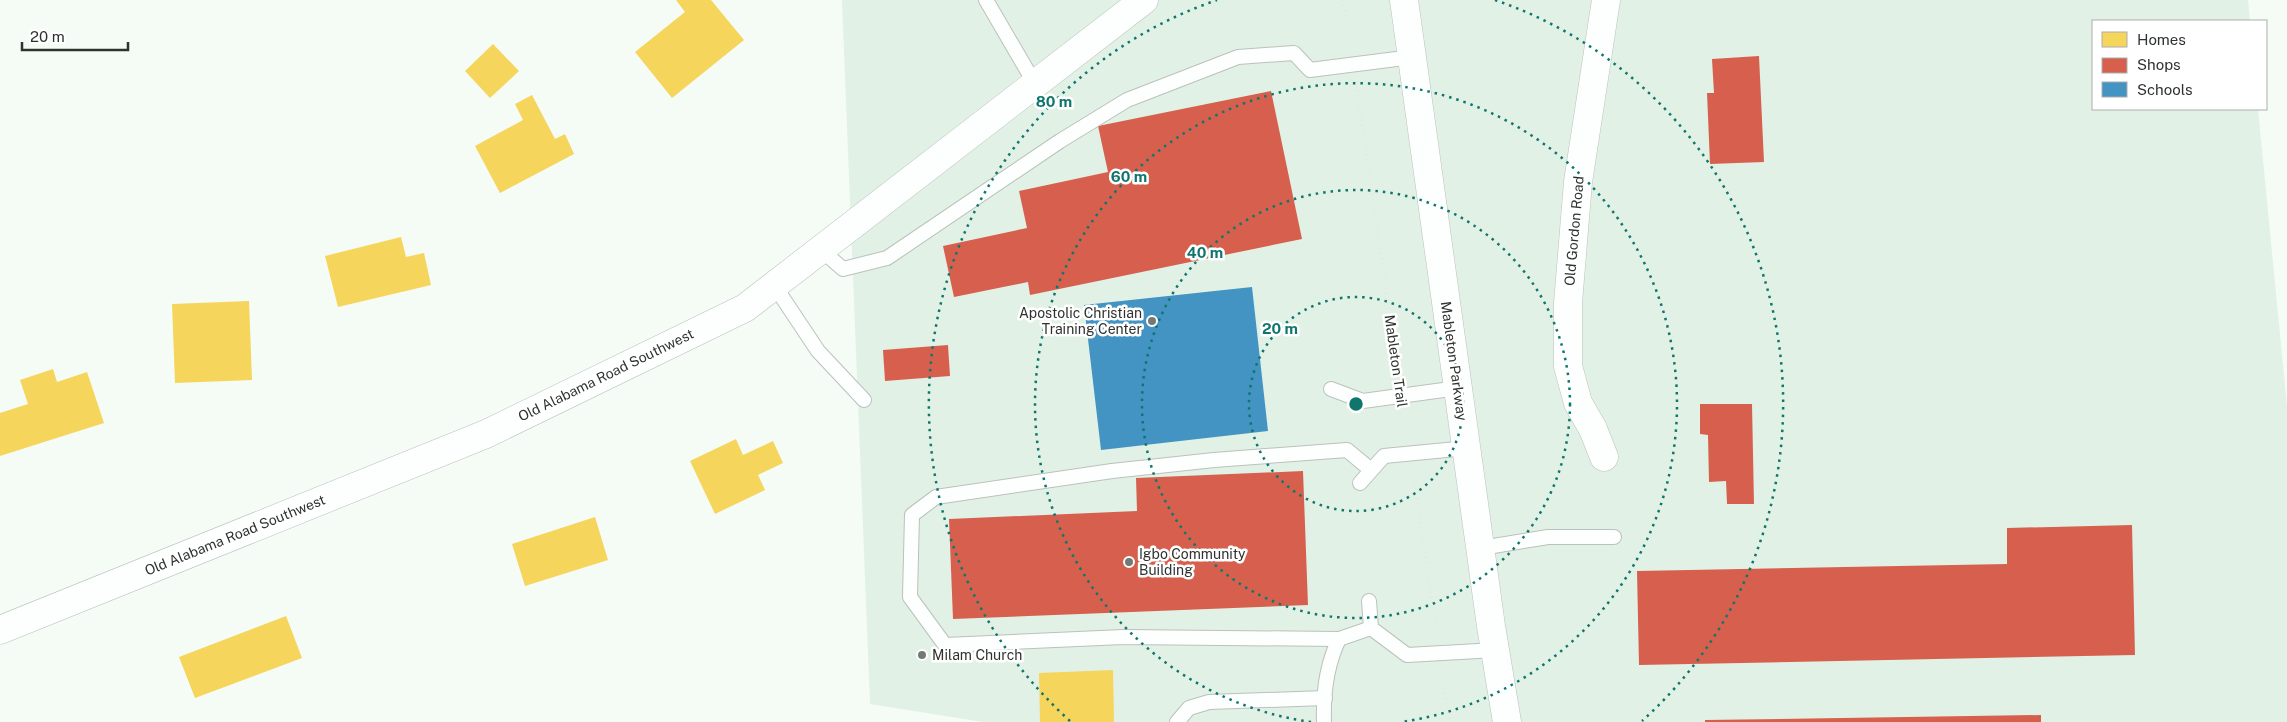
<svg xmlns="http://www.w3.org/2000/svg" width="2287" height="722" font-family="'Public Sans',sans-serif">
<rect width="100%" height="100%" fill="#f4fcf5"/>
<!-- built -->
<polygon fill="#e2f1e5" points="842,0 2248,0 2250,21 2093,21 2093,109 2258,109 2287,406 2287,722 983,722 870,704"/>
<!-- homes -->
<g fill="#f6d55c">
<polygon points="676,0 711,0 744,40 672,98 635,52 685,12"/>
<polygon points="493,44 519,71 490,98 465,71"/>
<polygon points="532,95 555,139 565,134 574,154 500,193 475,146 523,120 515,104"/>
<polygon points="401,237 406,257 424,253 431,285 338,307 325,256"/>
<polygon points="249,301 252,380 175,383 172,304"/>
<polygon points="53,369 57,382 87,372 104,423 0,456 0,413 28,404 20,380"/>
<polygon points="736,439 743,455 773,441 783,463 758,475 765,490 715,514 690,461"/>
<polygon points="595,517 608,560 525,586 512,544"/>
<polygon points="286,616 302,658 195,698 179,657"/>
<polygon points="1113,670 1114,722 1040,722 1039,673"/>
</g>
<!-- shops -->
<g fill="#d6604d">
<polygon points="1759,56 1764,162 1710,164 1707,93 1714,93 1712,59"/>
<polygon points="1271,91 1302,239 1030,295 1028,282 954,297 943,246 1027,228 1019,191 1108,172 1098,126"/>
<polygon points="948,345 950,376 885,381 883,350"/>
<polygon points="1700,404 1752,404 1754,504 1727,504 1726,481 1709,482 1708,435 1700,434"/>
<polygon points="1303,471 1308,605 953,619 949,519 1137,511 1136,478"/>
<polygon points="2132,525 2135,655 1639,665 1637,571 2007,564 2007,528"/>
<polygon points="2041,715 2041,722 1705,722 1705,720"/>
</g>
<!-- schools -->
<polygon fill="#4393c3" points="1252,287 1268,431 1101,450 1084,305"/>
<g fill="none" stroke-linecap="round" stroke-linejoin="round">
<!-- service casing -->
<g stroke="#bbc1bc" stroke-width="16">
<g id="service">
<polyline points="986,0 1035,84"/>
<polyline points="820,249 843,269 887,258 1060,141 1127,100 1238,57 1294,53 1310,70 1412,57"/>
<polyline points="774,285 818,351 864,400"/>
<polyline points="1331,389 1363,401 1458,388"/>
<polyline points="1360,483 1384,456 1467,448"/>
<polyline points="1481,548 1548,537 1614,537"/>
<polyline points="1369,601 1371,628 1407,655 1496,650"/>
<polyline points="1371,628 1339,639 1123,637 945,645 910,597 912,515 936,497 1112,471 1214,460 1347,450 1371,470"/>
<polyline points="1177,722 1189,708 1209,702 1325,698"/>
<path d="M 1324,722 C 1323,694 1327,664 1339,639"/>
</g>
</g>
<!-- minor casing -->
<g stroke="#bbc1bc" stroke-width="29">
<polyline id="minor" points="1604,457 1593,429 1578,403 1568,366 1568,303 1578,182 1606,0"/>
</g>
<!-- tertiary casing -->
<g stroke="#bbc1bc" stroke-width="29">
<polyline id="tertiary" points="0,630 486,434 745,308 1144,0"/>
</g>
<!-- secondary casing -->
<g stroke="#bbc1bc" stroke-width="29">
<polyline id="secondary" points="1404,0 1491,626 1507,722"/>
</g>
<!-- path -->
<g stroke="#e5e8e5" stroke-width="3" stroke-dasharray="1 4" stroke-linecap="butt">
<polyline points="1343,0 1349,39"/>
<polyline points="1357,90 1398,370"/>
<polyline points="1414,478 1436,628"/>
<polyline points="1443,678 1449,722"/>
</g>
<!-- service -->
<use href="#service" stroke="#fdfffe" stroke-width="14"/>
<!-- minor -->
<use href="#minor" stroke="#fdfffe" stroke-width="28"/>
<!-- tertiary -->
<use href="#tertiary" stroke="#fdfffe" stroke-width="28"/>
<!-- secondary -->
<use href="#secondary" stroke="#fdfffe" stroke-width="28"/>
</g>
<!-- distance rings -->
<g fill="none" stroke="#0f766e" stroke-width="2.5" stroke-dasharray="2.5 5">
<circle cx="1356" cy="404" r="107"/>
<circle cx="1356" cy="404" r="214"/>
<path d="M1311 722A321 321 0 1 1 1401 722"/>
<path d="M1070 721A427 427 0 0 1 1217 0M1495 0A427 427 0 0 1 1642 721"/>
</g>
<!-- markers -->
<g fill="#737974" stroke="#fff" stroke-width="2">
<circle cx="1152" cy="321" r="5"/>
<circle cx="1129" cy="562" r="5"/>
<circle cx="922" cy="655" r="5"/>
</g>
<g text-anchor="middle" stroke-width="5" stroke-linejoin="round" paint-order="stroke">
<!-- street labels -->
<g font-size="14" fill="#2e332f" stroke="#fff">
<text transform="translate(1574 231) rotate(-85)" y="5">Old Gordon Road</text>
<text transform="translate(1396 361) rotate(82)" y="5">Mableton Trail</text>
<text transform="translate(1454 361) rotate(82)" y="5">Mableton Parkway</text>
<text transform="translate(606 375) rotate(-26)" y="5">Old Alabama Road Southwest</text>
<text transform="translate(235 535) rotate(-22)" y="5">Old Alabama Road Southwest</text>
</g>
<!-- poi labels -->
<g font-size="14" fill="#2e332f" stroke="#fff" text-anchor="start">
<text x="1142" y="318" text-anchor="end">Apostolic Christian<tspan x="1142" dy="16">Training Center</tspan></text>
<text x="1139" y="559">Igbo Community<tspan x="1139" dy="16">Building</tspan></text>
<text x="932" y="660">Milam Church</text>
</g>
</g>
<circle cx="1356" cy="404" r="8" fill="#0f766e" stroke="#fff" stroke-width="2.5"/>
<g font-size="15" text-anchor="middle" font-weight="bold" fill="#0f766e" stroke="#fff" stroke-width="5" stroke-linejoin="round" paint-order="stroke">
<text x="1054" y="107">80 m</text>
<text x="1129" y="182">60 m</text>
<text x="1205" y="258">40 m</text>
<text x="1280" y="334">20 m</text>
</g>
<!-- legend -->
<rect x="2092" y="20" width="175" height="90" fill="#ffffff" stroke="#abadac"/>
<rect x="2102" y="32" width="25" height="15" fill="#f6d55c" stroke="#abadac"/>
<text x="2137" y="45" font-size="15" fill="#2e332f">Homes</text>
<rect x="2102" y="58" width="25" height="15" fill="#d6604d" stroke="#abadac"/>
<text x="2137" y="70" font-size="15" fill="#2e332f">Shops</text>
<rect x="2102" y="82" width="25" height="15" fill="#4393c3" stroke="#abadac"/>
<text x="2137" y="95" font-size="15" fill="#2e332f">Schools</text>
<!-- scale -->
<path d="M22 42v8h106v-8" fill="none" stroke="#2e332f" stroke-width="2.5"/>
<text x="30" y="42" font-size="15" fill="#2e332f" stroke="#ffffff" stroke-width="4" paint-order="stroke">20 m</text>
</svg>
